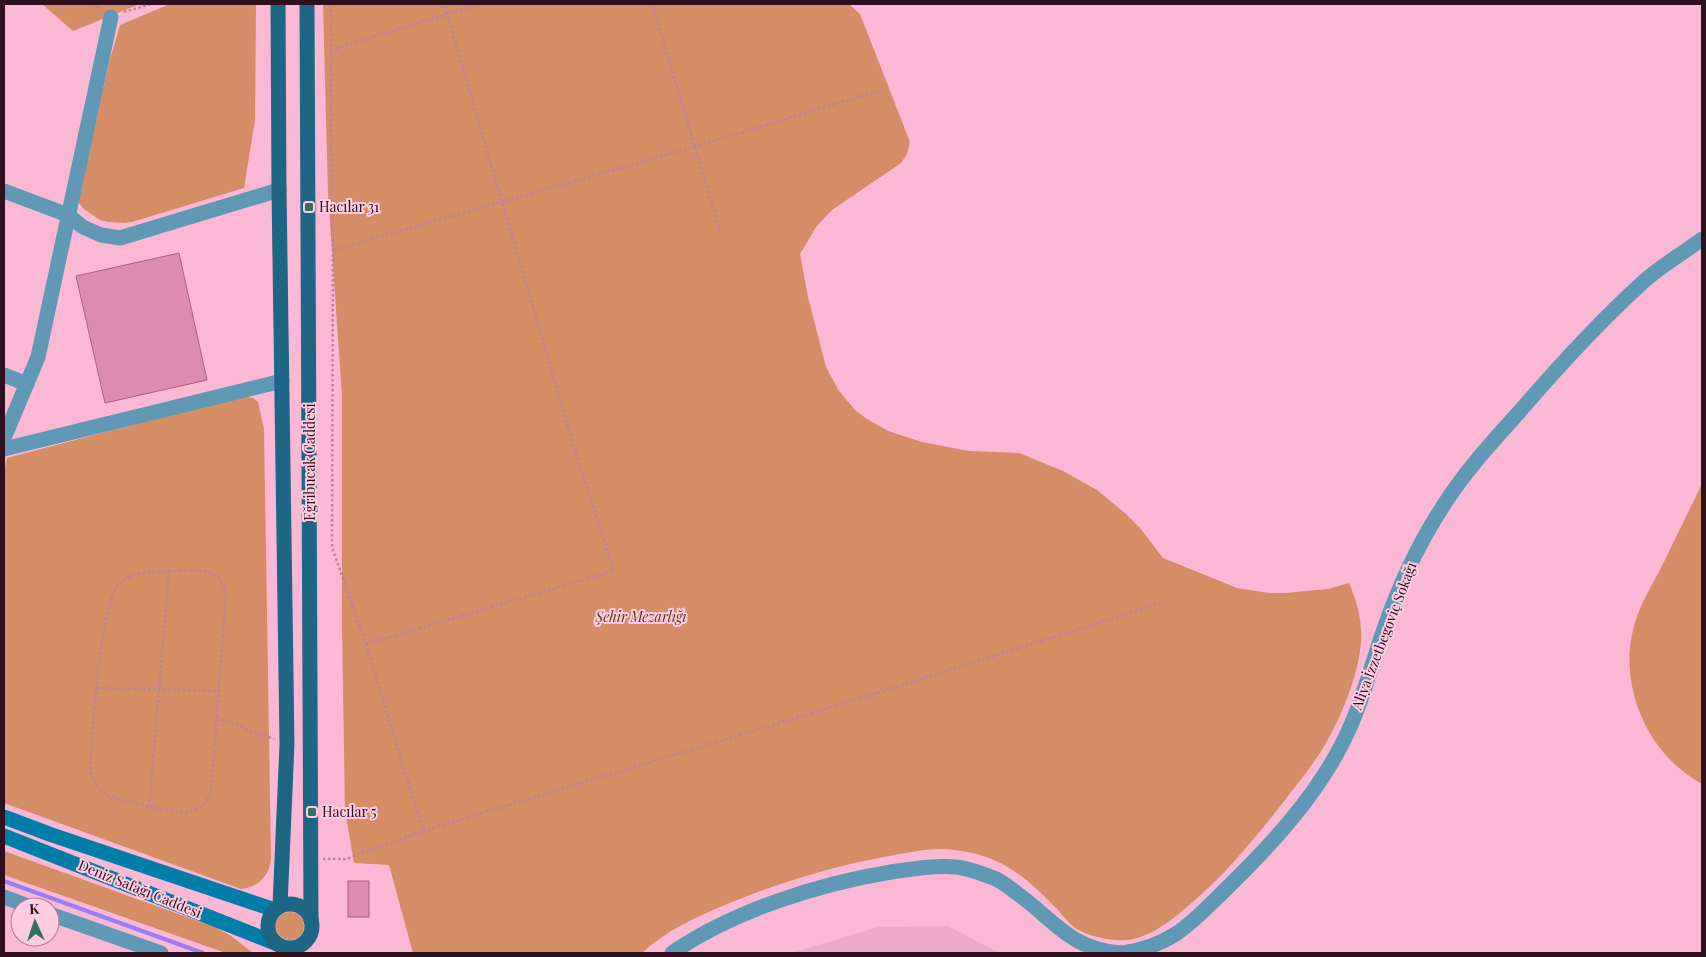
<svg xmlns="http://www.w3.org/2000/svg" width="1706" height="957" font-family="'Playfair Display',serif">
<rect width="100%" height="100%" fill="#fab8d5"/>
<!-- built -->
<polygon fill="#efa9c8" points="948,926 1000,953 792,953 878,927"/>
<!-- green -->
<g fill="#d48d64">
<polygon points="42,4 140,4 73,31"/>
<polygon points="170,4 256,4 255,120 244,188 132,222 124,223 108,222 100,220 84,209 78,202 109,63 120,25"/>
<path d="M 323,4 L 849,4 L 860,14 L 910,142 L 907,154 L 901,163 L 832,210 L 816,227 L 800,254 L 808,297 L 826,367 L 839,391 L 856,411 L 867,419 L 888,431 L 922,442 L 969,451 L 1019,453 L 1063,471 L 1097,490 L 1126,514 L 1140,528 L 1163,558 L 1237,588 L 1269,593 L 1285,593 L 1328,589 L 1349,583 C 1358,604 1364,627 1360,651 C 1356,681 1339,722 1323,748 C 1312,766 1298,783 1285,800 C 1256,837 1224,876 1188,906 C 1171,921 1150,937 1128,940 C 1112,941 1089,937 1075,928 C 1069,923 1063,916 1058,910 C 1039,891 1021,872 996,861 C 979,853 961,850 943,849 C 922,849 900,854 879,858 C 827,868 776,884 727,904 C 696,917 667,930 642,953 L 413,953 L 389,865 L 354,863 L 345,810 L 342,628 L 342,396 L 328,194 Z"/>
<path d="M 242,396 L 253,398 L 258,402 L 264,429 L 271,859 C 269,877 258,887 241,889 L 4,803 L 4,472 L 7,458 Z"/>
<path d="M 1702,484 L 1702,784 C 1678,771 1657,749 1645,724 C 1628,690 1624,650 1638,614 C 1644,597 1654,582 1662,566 C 1675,539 1689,511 1702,484 Z"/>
<polygon points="4,851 217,928 231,936 253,953 226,953 4,875"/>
<circle cx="290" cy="926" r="14"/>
</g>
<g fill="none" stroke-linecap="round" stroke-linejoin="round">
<!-- stream -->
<polyline stroke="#9880f3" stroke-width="4" points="4,881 203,953"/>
</g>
<!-- building -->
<g fill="#db8cb0" stroke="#ac6185">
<polygon points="179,253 207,380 105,403 76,276"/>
<rect x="348" y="881" width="21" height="36"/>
</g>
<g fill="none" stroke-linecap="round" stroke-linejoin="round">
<!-- path -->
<g stroke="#bb849d" stroke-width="2.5" stroke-dasharray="2.5 2.5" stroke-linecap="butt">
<polyline points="92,4 101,10"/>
<polyline points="331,4 331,142 333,250 332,547 366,644 423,831"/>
<polyline points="652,4 721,234"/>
<polyline points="124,12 151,4"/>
<polyline points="331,50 479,4"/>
<polyline points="333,250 694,147 881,90"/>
<path d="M 169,571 C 193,571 219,564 226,593 L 211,793 L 205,803 L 196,809 L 184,813 L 149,807 L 108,796 L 101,790 L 95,783 L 91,774 L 90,765 C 93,733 100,604 118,585 C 130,572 153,572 169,571 Z"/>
<polyline points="366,644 614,571 574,447 444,4"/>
<polyline points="98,688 219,691"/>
<polyline points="217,718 274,739"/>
<polyline points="149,807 169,571"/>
<polyline points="323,859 346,859 423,831 842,704 1161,603"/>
</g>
<!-- street -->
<g stroke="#5f99b6" stroke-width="15">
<polyline points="4,191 68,215 83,227 101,235 120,238 279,190"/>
<polyline points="4,375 27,384"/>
<polyline points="4,438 38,357 111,17"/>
<polyline points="4,449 282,381"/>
<polyline points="4,897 31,907"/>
<polyline points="50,914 161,953"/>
<path d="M 672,953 C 733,911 818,884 891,872 C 912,869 935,865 956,867 C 966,868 986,875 996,879 C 1003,882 1011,889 1018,894 C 1055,921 1070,949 1121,953"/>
<path d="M 1123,953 C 1175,945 1193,921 1229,886 C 1272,844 1316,796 1343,742 C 1362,705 1371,665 1385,626 C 1400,583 1420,541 1445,503 C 1466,470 1494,440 1520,411 C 1558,367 1598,323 1641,284 C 1659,267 1682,254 1702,239"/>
</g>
<!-- secondary -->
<g stroke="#007ea9" stroke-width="15">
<polyline points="4,817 52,835 275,910"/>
<polyline points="4,836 275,943"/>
</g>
<!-- primary -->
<g stroke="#1e6685" stroke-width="15">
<polyline points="278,4 279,190 287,744 280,906"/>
<polyline points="307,4 311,920"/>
<circle cx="290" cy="926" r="22"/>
</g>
</g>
<!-- markers -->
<g fill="#32715e" stroke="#fecbe0" stroke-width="2">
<rect x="304" y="202" width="10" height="10" rx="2.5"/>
<rect x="307" y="807" width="10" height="10" rx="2.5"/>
</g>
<g text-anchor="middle" stroke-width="4" stroke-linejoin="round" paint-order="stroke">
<!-- poi labels -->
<g font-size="14" fill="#2d0f1e" stroke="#fecbe0" text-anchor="start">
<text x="319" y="212">Hacılar 31</text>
<text x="322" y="817">Hacılar 5</text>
</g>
<!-- street labels -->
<g font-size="14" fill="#2d0f1e" stroke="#fecbe0">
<text transform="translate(310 462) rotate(-90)" y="5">Eğribucak Caddesi</text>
<text transform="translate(1384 636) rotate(-69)" y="5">Aliya İzzetbegoviç Sokağı</text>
<text transform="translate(140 889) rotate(22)" y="5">Deniz Safağı Caddesi</text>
</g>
<!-- park labels -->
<g font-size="14" font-style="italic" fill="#633518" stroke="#fecbe0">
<text x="641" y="622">Şehir Mezarlığı</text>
</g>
</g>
<!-- border -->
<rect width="1706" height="957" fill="none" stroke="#2d0f1e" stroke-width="10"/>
<!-- north arrow -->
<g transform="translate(35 922) rotate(357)"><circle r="24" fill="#fecbe0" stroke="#aa8092"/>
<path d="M0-4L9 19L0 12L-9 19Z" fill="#32715e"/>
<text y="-8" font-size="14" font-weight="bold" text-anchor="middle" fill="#2d0f1e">K</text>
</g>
</svg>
